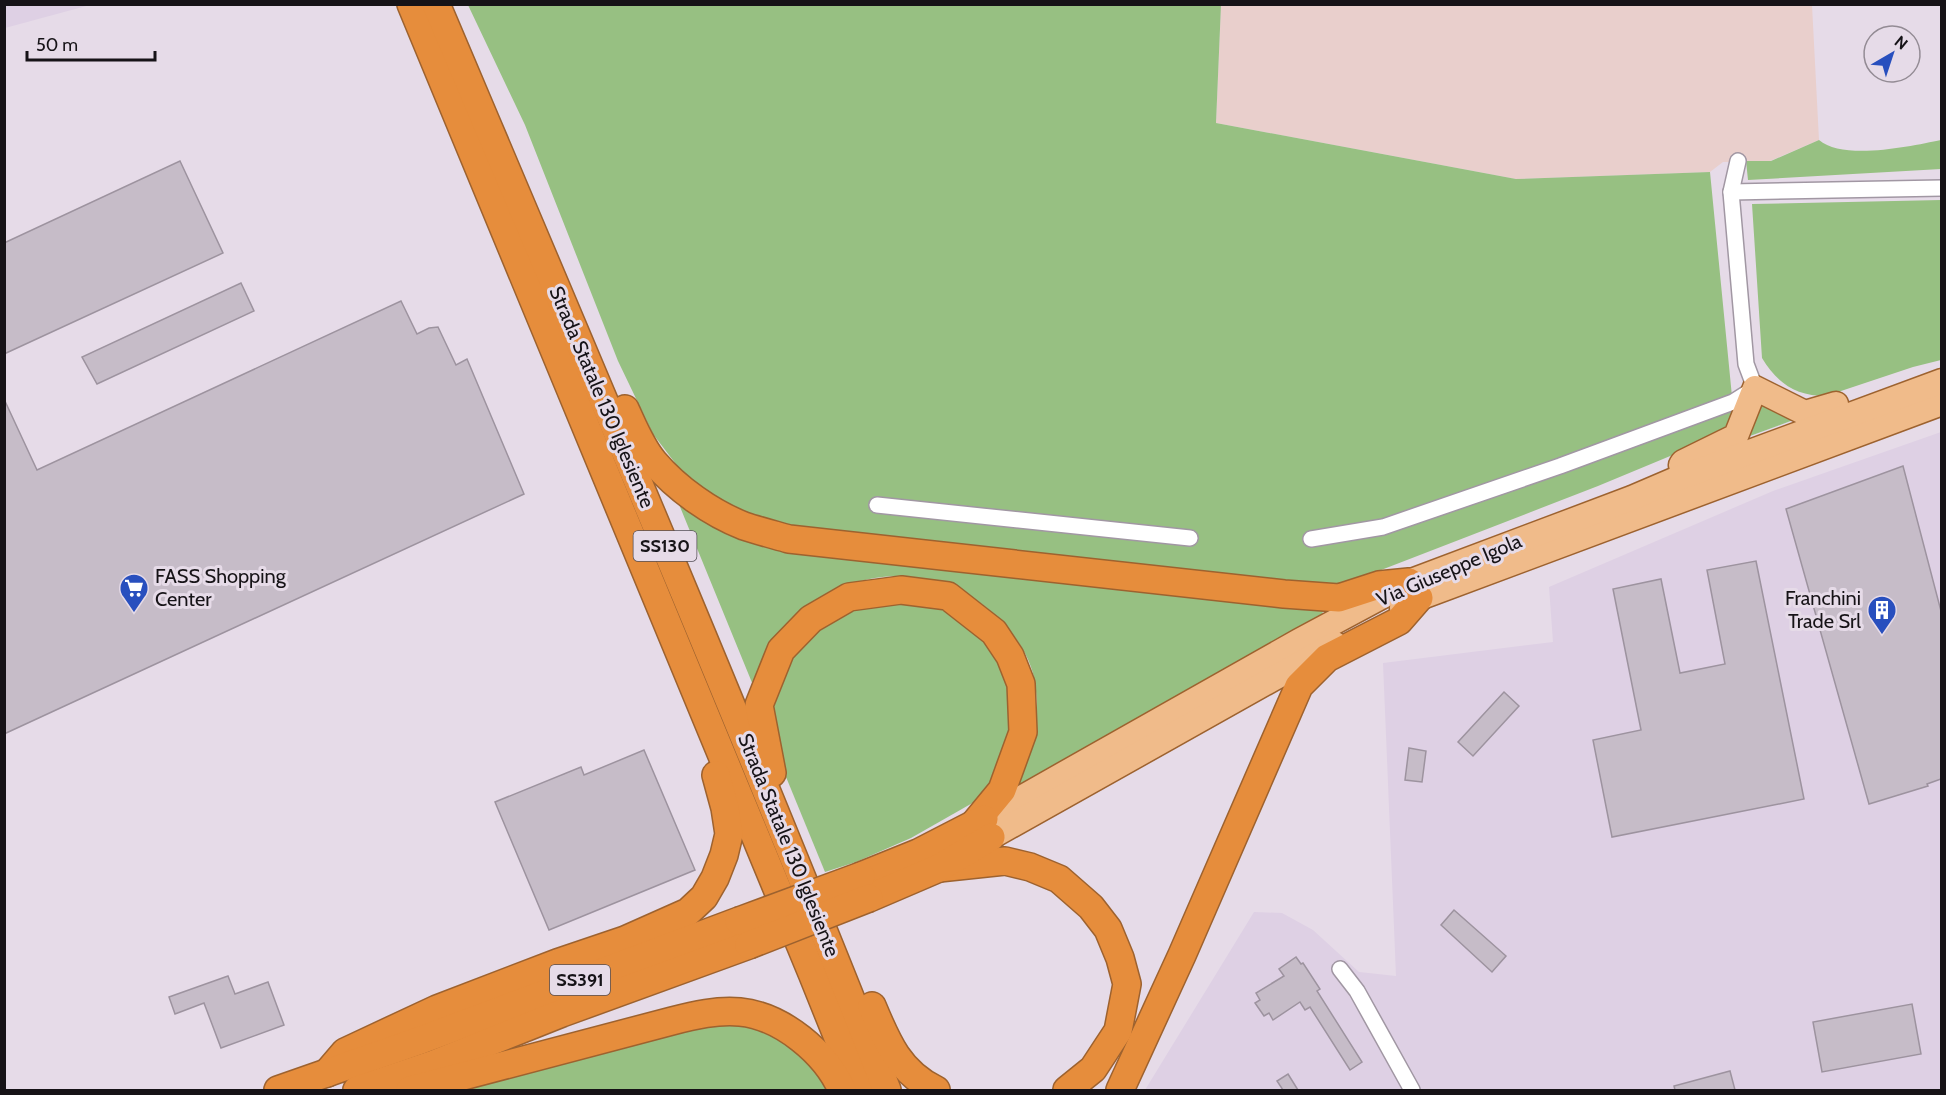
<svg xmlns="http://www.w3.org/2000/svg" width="1946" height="1095" font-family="Cabin,sans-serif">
<rect width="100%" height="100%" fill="#e6dbe8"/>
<!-- industrial -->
<g fill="#ded0e4">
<polygon points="5,4 90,4 90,5 5,28"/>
<polygon points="1941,432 1941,1090 1145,1090 1254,912 1282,913 1313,930 1359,972 1396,976 1383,663 1553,642 1549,587 1773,491"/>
</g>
<!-- education -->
<polygon fill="#e9cfcc" points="1221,5 1812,5 1819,140 1770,161 1723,162 1710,172 1516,179 1216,123"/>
<!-- green -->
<g fill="#97c082">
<polygon points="468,5 1221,5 1216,123 1516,179 1710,172 1734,417 1716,437 1598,486 1363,577 1331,587 780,526 714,500 685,476 653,434 618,361 525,125"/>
<path d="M 1819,140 C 1843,161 1912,146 1941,140 L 1941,169 L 1748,180 L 1746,161 L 1771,161 Z"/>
<path d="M 1941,200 L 1941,360 L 1913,367 L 1826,396 C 1796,396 1777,383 1762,358 L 1752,204 Z"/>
<polygon points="1769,402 1796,419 1750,436 1756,420 1758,405"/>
<path d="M 676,497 L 713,524 L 1325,607 L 1322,614 L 1016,789 C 1032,753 1041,723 1035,683 C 1030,647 998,612 968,595 C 953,587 936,582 920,580 C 913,578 905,576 897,576 C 858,576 814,596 787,624 C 769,642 763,667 755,690 Z"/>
<polygon points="872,600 934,603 964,617 1006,662 1017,731 994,783 976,801 911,838 856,862 825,872 777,755 772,718 774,693 796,643 816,625"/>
<path d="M 705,1024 C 718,1024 734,1022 747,1025 C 785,1032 809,1060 829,1090 L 446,1090 Z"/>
</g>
<!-- building -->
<g fill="#c6bcc8" stroke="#9d939f" stroke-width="1.5">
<polygon points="180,161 223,253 4,354 4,243"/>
<polygon points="241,283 254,311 97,384 82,357"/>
<polygon points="401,301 417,334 429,328 438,327 456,365 467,359 524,494 4,734 4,399 37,470"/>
<polygon points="1903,466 1941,611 1941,779 1927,784 1928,786 1869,804 1786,509"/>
<polygon points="1756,561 1804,799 1612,837 1593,740 1641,730 1613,589 1661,579 1680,673 1725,664 1707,570"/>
<polygon points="1504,692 1519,706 1473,756 1458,742"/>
<polygon points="1409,748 1426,751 1422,782 1405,780"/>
<polygon points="644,750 695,870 549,930 495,802 581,767 584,775"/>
<polygon points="1454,910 1506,956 1492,972 1441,925"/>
<polygon points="1296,957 1301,964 1303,963 1320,989 1317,991 1362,1062 1350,1070 1310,1007 1305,1010 1300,1002 1273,1020 1269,1013 1264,1016 1255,1003 1260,1000 1256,993 1284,976 1279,969"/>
<polygon points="228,976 235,994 268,982 284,1025 221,1048 204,1003 175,1014 169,997"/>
<polygon points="1912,1004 1921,1054 1822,1072 1813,1022"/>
<polygon points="1730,1071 1735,1090 1675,1090 1674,1086"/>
<polygon points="1288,1074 1298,1090 1283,1090 1277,1081"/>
</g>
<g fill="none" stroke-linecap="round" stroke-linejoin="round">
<!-- street casing -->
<g stroke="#a197a3" stroke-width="18">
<g id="street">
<polyline points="1731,192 1942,188"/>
<polyline points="877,505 1190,538"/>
<polyline points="1311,539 1383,527 1560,466 1733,402 1755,388 1746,364 1731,192 1738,161"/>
<polyline points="1340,969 1357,991 1412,1090"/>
</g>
</g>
<!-- primary casing -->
<g stroke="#9d622f" stroke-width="27">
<g id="primary">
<polyline points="1681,465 1683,462 1736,436 1755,388 1805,413 1836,404"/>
<polyline points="1402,608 1419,598 1942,403"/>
<polyline points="984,819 1299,641 1409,582 1632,498 1674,480 1942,381"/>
<polyline points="991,837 1335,644"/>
</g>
</g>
<!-- highway casing -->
<g stroke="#9d622f" stroke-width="30">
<g id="highway">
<polyline points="411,4 812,973 859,1090"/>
<path d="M 436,4 C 589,365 743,726 887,1090"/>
<path d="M 625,409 C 633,426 641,447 654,462 C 677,489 711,513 744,526 C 759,531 775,535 789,539 L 1284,594 L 1339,598 L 1379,585 L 1409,582"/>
<polyline points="772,773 759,705 781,650 811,619 849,597 901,590 948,596 994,632 1010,656 1021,684 1023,732 1002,790 974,824"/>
<polyline points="939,868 1005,861 1030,867 1059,879 1091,907 1108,929 1120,958 1127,984 1118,1031 1093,1069 1067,1090"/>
<polyline points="861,876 918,853 984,819"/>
<polyline points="869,898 939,868 991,837"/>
<path d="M 872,1006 C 887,1042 899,1072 936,1090"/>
<polyline points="327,1073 345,1052 437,1009 557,963 625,940 688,912 704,897 715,878 724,855 729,834 725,808 716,775"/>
<polyline points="278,1090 421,1040 739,921"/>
<polyline points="357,1090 434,1064 562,1013 749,945"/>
<path d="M 410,1090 L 672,1021 C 695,1015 717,1010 740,1012 C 782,1016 826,1053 842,1090"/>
<polyline points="1120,1090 1182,955 1299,686 1327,658 1399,621 1419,598"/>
</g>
</g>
<!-- street -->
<use href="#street" stroke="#fff" stroke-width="15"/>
<!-- primary -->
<use href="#primary" stroke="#f0bb8a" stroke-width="24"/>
<!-- highway -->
<use href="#highway" stroke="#e68d3c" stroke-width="27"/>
<!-- highway-bridge casing -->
<g stroke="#9d622f" stroke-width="30" stroke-linecap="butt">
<g id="highway-bridge">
<polyline points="739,921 861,876"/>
<polyline points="749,945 869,898"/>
</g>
</g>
<!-- highway-bridge -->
<use href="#highway-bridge" stroke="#e68d3c" stroke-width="27"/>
</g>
<!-- icons -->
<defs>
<g id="supermarket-pin" transform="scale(1.5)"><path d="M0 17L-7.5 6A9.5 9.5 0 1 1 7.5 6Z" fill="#284fbe" stroke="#e6dbe8"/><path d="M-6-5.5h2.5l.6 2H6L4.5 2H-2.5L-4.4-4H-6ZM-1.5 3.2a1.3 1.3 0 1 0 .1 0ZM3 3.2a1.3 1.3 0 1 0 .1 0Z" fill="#fff"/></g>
<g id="building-pin" transform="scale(1.5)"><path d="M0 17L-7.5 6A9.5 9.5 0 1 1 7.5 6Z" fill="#284fbe" stroke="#e6dbe8"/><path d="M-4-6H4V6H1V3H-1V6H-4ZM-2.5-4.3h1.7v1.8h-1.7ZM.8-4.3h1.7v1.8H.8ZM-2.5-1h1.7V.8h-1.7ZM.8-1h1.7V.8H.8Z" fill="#fff"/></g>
</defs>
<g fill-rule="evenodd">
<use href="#supermarket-pin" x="134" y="588"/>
<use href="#building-pin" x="1882" y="610"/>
</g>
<g text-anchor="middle" stroke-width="6" stroke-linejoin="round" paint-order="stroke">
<!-- shield labels -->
<g fill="#e6dbe8" stroke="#544f56" stroke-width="1.5">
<rect x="633.5" y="531" width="63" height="30" rx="4.5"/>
<rect x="550" y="965" width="60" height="30" rx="4.5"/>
</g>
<g font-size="18" font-weight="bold" fill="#161317">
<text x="665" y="552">SS130</text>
<text x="580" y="986">SS391</text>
</g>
<!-- street labels -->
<g font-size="20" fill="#161317" stroke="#e6dbe8">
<text transform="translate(602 397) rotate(67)" y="7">Strada Statale 130 Iglesiente</text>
<text transform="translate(1449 570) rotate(-23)" y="7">Via Giuseppe Igola</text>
<text transform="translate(789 845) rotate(68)" y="7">Strada Statale 130 Iglesiente</text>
</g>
<!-- poi labels -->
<g font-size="20" fill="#161317" stroke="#e6dbe8" text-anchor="start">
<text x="155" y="583">FASS Shopping<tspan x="155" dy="23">Center</tspan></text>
<text x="1861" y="605" text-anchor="end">Franchini<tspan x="1861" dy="23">Trade Srl</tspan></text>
</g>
</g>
<!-- border -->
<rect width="1946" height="1095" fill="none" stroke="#161317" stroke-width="12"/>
<!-- north arrow -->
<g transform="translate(1892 54) rotate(39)"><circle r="28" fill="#e6dbe8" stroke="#938b94" stroke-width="1.5"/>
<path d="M0-4.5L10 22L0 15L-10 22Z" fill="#284fbe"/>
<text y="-9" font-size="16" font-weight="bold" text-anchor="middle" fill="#161317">N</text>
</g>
<!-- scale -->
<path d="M27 51v9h128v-9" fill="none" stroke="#161317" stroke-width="3"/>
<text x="36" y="51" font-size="18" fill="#161317" stroke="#e6dbe8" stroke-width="4.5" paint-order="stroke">50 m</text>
</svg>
